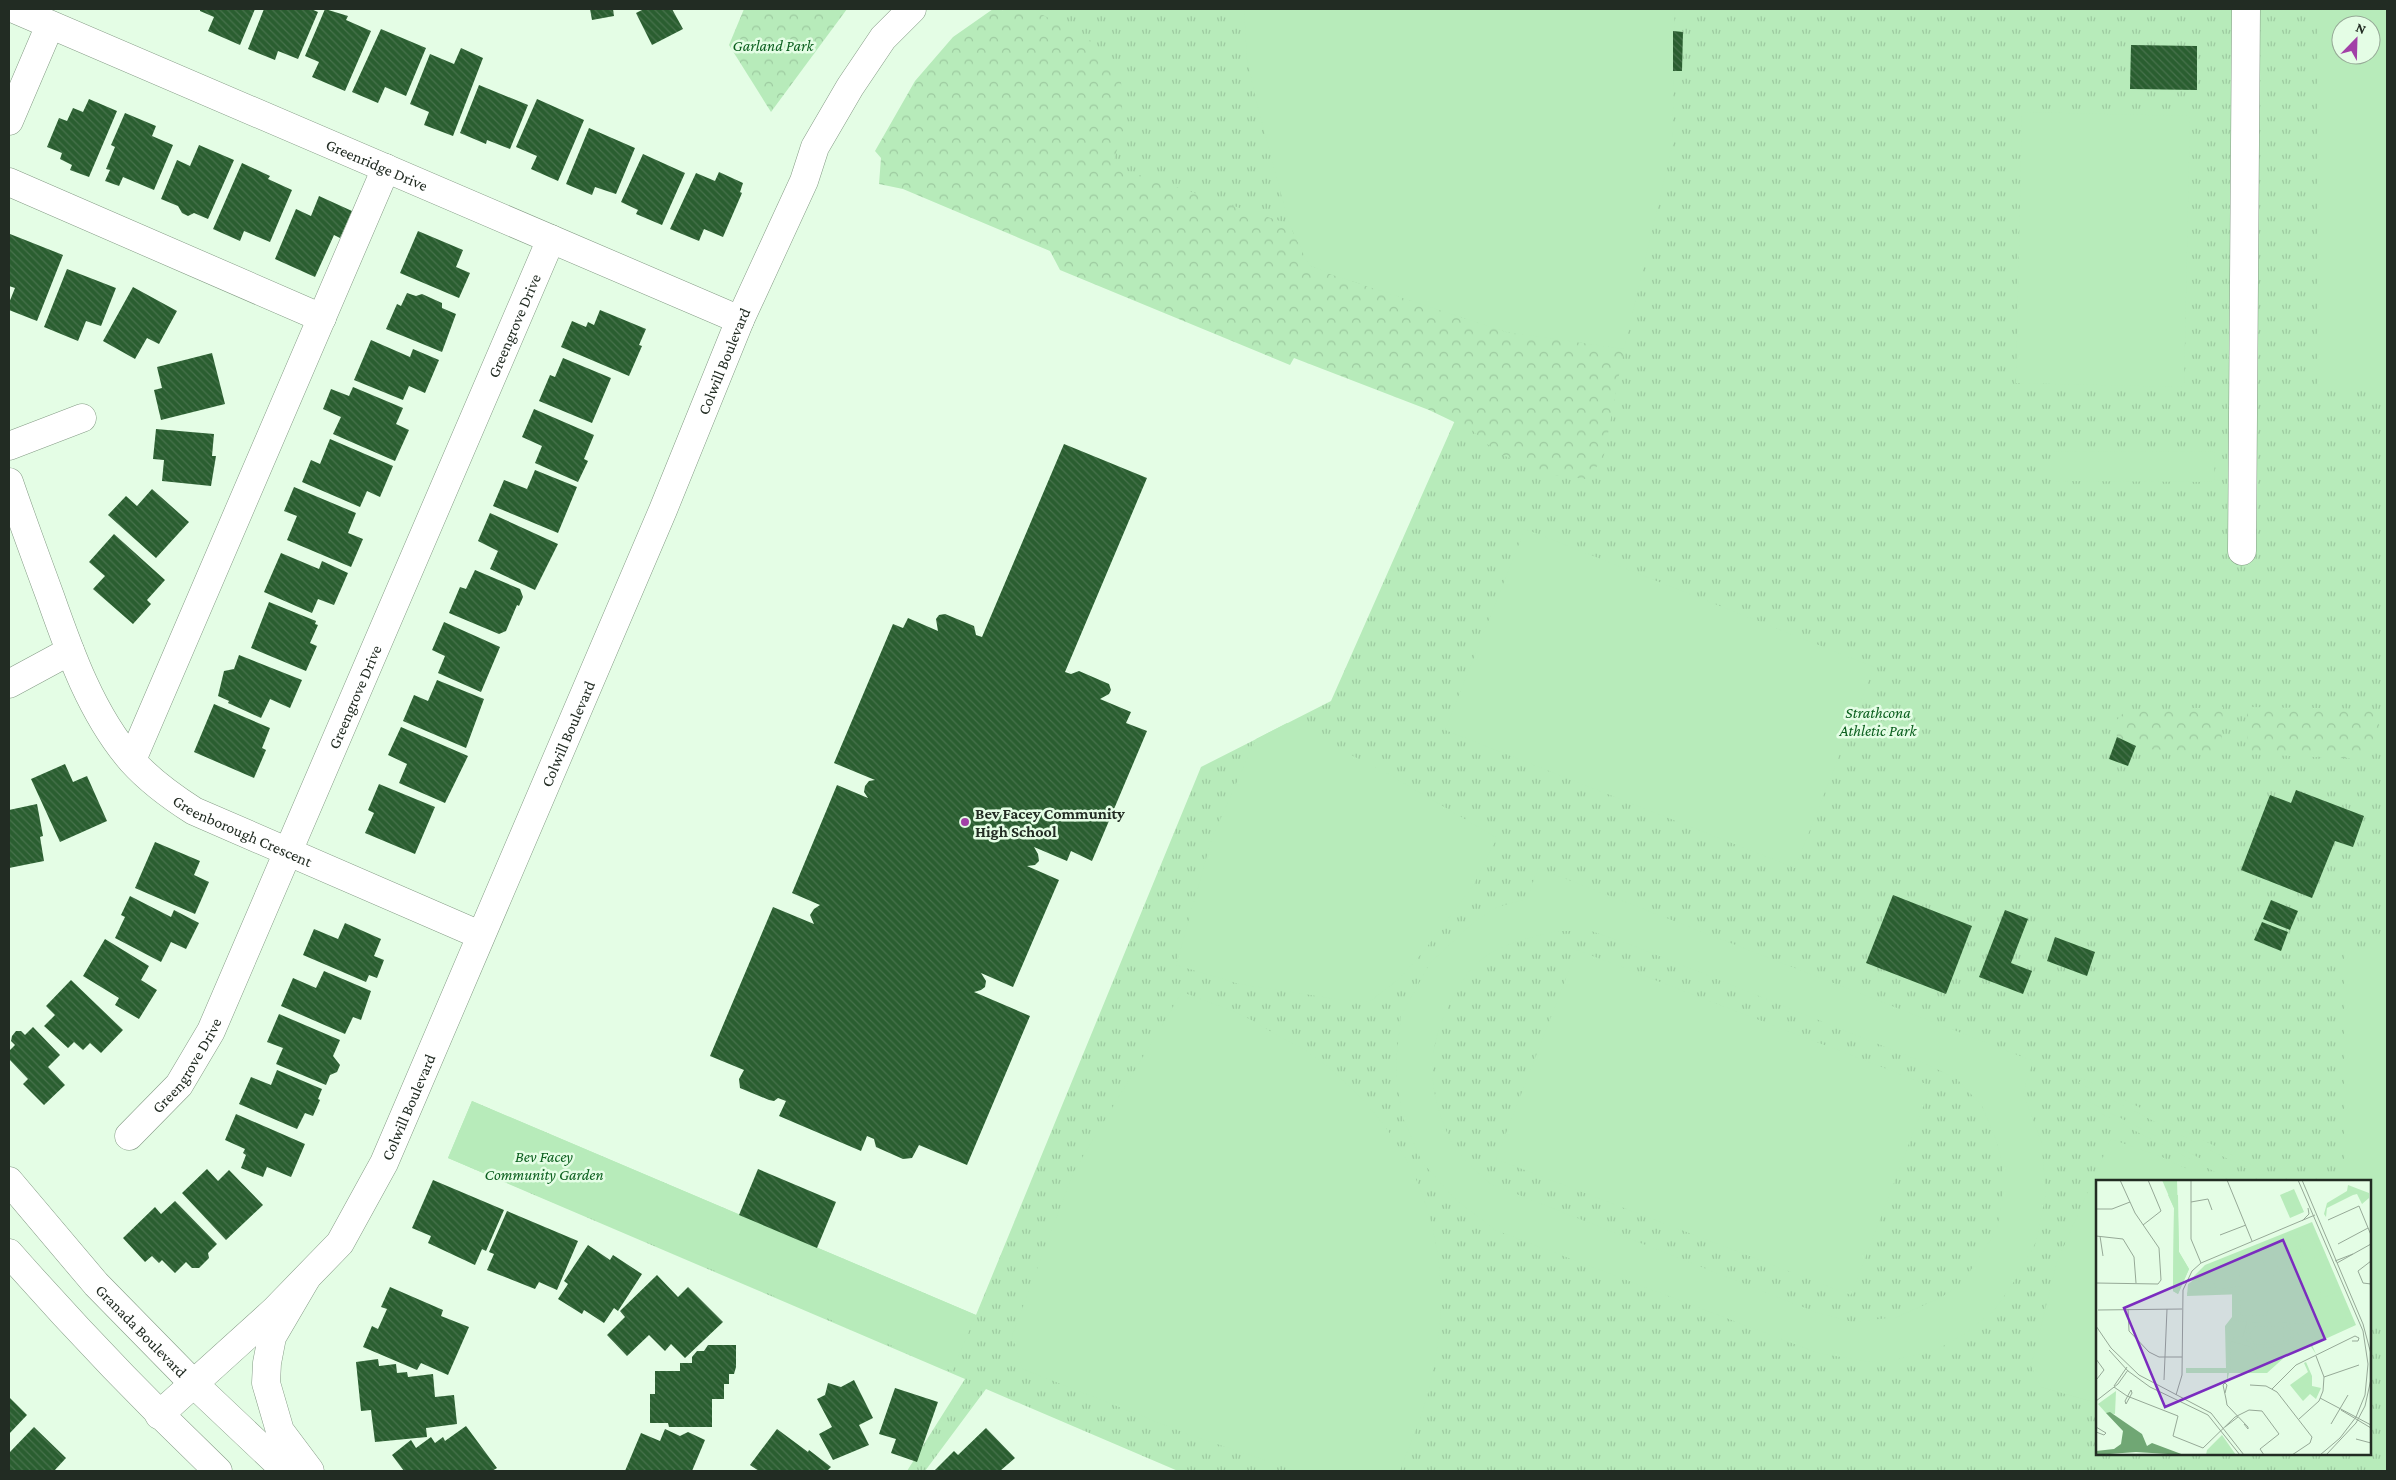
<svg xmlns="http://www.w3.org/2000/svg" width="2396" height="1480" font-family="'Crimson Pro',serif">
<defs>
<pattern id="grass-tufts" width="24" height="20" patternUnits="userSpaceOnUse" patternTransform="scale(1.25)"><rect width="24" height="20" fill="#b7ebba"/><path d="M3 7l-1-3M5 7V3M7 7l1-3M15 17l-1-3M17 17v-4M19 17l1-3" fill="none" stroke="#9dcaa0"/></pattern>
<pattern id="forest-crowns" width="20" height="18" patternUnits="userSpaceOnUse" patternTransform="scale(1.25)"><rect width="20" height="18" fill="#b7ebba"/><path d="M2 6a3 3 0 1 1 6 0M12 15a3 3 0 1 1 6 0" fill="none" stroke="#9dcaa0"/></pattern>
<pattern id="building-back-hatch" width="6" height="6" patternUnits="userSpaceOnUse" patternTransform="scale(1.25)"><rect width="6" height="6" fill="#2a5e30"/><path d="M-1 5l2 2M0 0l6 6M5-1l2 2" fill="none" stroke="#47724c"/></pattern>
</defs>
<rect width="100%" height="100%" fill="#e4fde5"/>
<!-- grass -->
<path fill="url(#grass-tufts)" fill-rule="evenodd" d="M 1005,9 L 2387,9 L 2387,1471 L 1178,1471 L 986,1389 L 925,1471 L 907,1471 L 965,1379 L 448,1158 L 472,1101 L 976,1315 L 1201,767 L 1331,701 L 1460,409 L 881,158 L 988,21 ZM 2341,25 L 2371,25 L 2371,55 L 2341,55 ZM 2097,1181 L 2370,1181 L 2370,1454 L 2097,1454 Z"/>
<!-- forest -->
<g fill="url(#forest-crowns)">
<polygon points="744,9 847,9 771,112 729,45"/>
<polygon points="993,9 1043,15 1093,42 1121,80 1123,131 1112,166 1289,224 1309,265 1330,274 1506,332 1624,349 1603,460 1585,479 1547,474 1496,452 1473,431 1429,410 1294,358 1290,365 1060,270 1050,251 903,189 879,184 881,158 875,151 915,81 953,37"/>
<polygon points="2223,707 2221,752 2143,749 2117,737 2115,722 2125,711"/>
<polygon points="2247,707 2374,709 2384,740 2362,759 2248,754"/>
</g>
<!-- garden -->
<g fill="#b7ebba" fill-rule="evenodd">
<polygon points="1244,9 1674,9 1675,31 1683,32 1682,71 1674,71 1672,147 1624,349 1506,332 1330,274 1309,265 1289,224 1256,100 1247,59"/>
<path d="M 2317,9 L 2387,9 L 2387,388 L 2317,388 ZM 2341,25 L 2371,25 L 2371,55 L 2341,55 Z"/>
<polygon points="2022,112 2190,116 2184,387 2016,383"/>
<polygon points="2052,451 2215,452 2214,482 2052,481"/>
<polygon points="1525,529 1874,667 1795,868 1445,730"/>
<polygon points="1287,723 1385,772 1497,838 1473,886 1423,952 1399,979 1369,1002 1336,999 1239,984 1176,965 1212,838 1256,739"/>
<path d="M 1538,868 L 2033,1061 L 2023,1093 L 2041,1141 L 2046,1193 L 2036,1242 L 2017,1277 L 1994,1311 L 1966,1333 L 1936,1350 L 1899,1359 L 1870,1362 L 1818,1353 L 1495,1230 L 1454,1198 L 1422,1162 L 1403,1118 L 1396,1078 L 1397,1052 L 1401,1016 L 1430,963 L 1475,921 L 1497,907 L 1527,899 ZM 1559,931 L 1591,931 L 1629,944 L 1918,1060 L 1957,1079 L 1982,1106 L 1996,1140 L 2003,1165 L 2003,1196 L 1997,1230 L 1963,1282 L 1942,1297 L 1897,1317 L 1852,1322 L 1818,1313 L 1491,1184 C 1477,1172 1462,1159 1452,1143 C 1448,1137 1446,1129 1443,1122 C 1426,1079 1430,1039 1452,999 C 1459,987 1467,971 1478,962 C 1502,943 1530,937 1559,931 Z"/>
<polygon points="2344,949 2387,949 2387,1318 2370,1318 2370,1181 2344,1181"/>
<polygon points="1577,950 1931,1086 1851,1295 1496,1159"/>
<path d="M 1182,992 C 1198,998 1215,1004 1232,1011 C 1248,1017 1263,1027 1278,1036 C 1288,1041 1299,1046 1308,1052 C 1423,1135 1463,1251 1429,1389 C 1422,1417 1410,1444 1400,1471 L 1297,1471 L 1190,1435 L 1023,1369 L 1012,1336 L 1073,1173 Z"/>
<polygon points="2082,1078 2279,1179 2278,1181 2271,1181 2079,1083"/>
<polygon points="2075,1095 2245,1181 2233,1181 2073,1099"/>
<polygon points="472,1101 976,1315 952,1371 448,1158"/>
<polygon points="2111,1139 2162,1157 2213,1181 2097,1181 2097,1403 2041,1387 2031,1366 2057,1262"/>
</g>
<!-- building -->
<g fill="url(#building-back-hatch)">
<polygon points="200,9 255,9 240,45 208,31 214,17 200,11"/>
<polygon points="264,9 311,9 318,12 298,59 278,51 275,60 248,49"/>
<polygon points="325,9 348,16 346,20 371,31 345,91 312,77 319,62 305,56"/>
<polygon points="590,9 613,9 614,16 592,20"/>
<polygon points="644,9 672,9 683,29 652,45 636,13"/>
<polygon points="381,29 426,48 406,96 385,87 378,103 352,92"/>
<polygon points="1673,31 1683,32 1682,71 1673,71"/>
<polygon points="2131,45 2197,46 2197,90 2130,89"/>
<polygon points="461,48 483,58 453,136 424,125 429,112 410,104 430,54 454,64"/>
<polygon points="479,85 528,105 510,149 487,140 486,144 460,133"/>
<polygon points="89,99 117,111 89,177 70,170 72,165 60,159 62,153 47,147 59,118 67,121 73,108 83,112"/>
<polygon points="537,99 584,120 558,181 531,169 537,156 516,147"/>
<polygon points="125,113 156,126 152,136 173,145 154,190 123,177 119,186 105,181 110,170 106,169 115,147 111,145"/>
<polygon points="589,128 635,148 616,194 595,187 592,195 566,184"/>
<polygon points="199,145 234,160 208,219 194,213 188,216 182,213 178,206 161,199 177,160 190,166"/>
<polygon points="643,154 685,173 662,225 636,214 638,210 621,202"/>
<polygon points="242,163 270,176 268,179 292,190 270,242 244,231 240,241 213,229"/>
<polygon points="719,172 743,183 740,192 742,193 723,237 704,229 699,241 670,229 696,173 715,181"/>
<polygon points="319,196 352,211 340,238 334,235 315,277 275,259 296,209 311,216"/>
<polygon points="418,231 463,250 456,267 470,273 459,298 400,273"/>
<polygon points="10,234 63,255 37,321 9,310 9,303 15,288 9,286"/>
<polygon points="67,269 116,288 101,326 86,321 78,341 44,327"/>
<polygon points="133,287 177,311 159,344 147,338 135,359 103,341"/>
<polygon points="407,293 416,296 422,294 442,303 442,308 456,314 442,352 386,329 397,304 401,306"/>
<polygon points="600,310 646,329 639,345 642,346 629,376 561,347 572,321 586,327 588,322 594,325"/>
<polygon points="371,340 410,357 413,349 439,360 425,393 409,386 403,400 354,380"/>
<polygon points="212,353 225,404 161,420 154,390 162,388 157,367"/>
<polygon points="563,358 611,378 592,423 539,401 550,375 555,377"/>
<polygon points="353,387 403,408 396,424 409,430 395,461 333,434 341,417 323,409 331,389 349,396"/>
<polygon points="534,409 594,435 584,459 588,461 578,482 535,463 542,446 522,437"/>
<polygon points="156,429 214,434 212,456 216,456 211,486 162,481 164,460 153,459"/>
<polygon points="330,439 393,466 380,497 367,491 360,507 302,482 311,460 320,464"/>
<polygon points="1064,444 1147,478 1065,672 1071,674 1079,671 1109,684 1111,690 1109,694 1100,699 1131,712 1126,723 1147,731 1092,861 1071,851 1067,861 1034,847 1038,854 1039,861 1035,865 1027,866 1059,880 1013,987 981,973 986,981 985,987 981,990 974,992 1030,1016 967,1165 919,1145 912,1158 903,1159 876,1147 874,1139 867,1136 861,1151 779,1116 786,1101 778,1098 774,1101 769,1100 740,1088 739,1079 744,1070 710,1056 773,907 814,924 810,915 814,909 820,905 792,893 837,785 868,798 864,792 865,786 869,781 875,780 834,763 893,624 903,628 908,618 938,631 936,619 939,615 945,614 974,626 976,635 982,637"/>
<polygon points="535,470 577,487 558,533 493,506 504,480 527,489"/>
<polygon points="294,487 356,513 348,533 363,539 351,567 287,540 297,516 284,511"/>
<polygon points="152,489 189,522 156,558 108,515 126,496 137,506"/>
<polygon points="490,513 558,544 535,590 490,569 498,551 478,541"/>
<polygon points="114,534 165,580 147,600 151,604 133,624 93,589 105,576 89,562"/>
<polygon points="281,553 319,569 322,561 348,573 334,605 318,599 312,613 264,592"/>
<polygon points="475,570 520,589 523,597 519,606 517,605 506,631 499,634 449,613 460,587 466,589"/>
<polygon points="269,602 316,621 315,624 318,625 310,643 317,646 306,671 251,648"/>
<polygon points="444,622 500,647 481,692 438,673 445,656 432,650"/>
<polygon points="239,655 302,680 290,708 270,699 261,718 228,703 229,701 218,696 224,671 234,669"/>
<polygon points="437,680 484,699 466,748 403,721 414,695 428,701"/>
<polygon points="214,704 270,728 262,748 266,750 254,778 194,752"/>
<polygon points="401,727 468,756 445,803 399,783 407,764 388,755"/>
<polygon points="2117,737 2136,746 2128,766 2109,759"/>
<polygon points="65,764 73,782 87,776 107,821 60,842 31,779"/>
<polygon points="379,784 435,807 415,854 365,833 374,813 368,810"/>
<polygon points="2296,790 2364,816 2353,847 2335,841 2312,898 2241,870 2270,795 2291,803"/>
<polygon points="37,804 43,836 40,837 44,861 9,868 9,810"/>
<polygon points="155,842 200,861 194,875 209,882 195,914 135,888"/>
<polygon points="1893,895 1972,926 1946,994 1866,963"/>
<polygon points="130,896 171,917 174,910 199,923 186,949 171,942 161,962 115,938 125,917 121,915"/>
<polygon points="2271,900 2298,911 2290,930 2263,919"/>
<polygon points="2005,910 2028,919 2011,963 2032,971 2023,994 1979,977"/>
<polygon points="2262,922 2288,932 2281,951 2254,940"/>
<polygon points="345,923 381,939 374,956 384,960 377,978 369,975 366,982 303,955 314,929 338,939"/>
<polygon points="2055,937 2095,952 2087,976 2047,961"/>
<polygon points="105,939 149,966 141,980 157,990 139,1019 115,1005 119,998 83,976"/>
<polygon points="324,971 371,991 361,1020 353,1017 345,1034 281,1006 293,978 316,988"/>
<polygon points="71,980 123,1030 101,1053 90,1043 83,1050 74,1042 68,1048 44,1026 55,1015 46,1006"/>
<polygon points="279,1014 340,1040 333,1056 340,1065 337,1072 330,1075 326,1085 276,1064 283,1048 267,1042"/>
<polygon points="33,1027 60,1055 48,1067 65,1085 44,1105 23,1084 28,1079 9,1059 9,1051 15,1045 11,1041 12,1036 16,1031 21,1031 25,1035"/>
<polygon points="277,1070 322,1089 318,1099 320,1100 313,1116 305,1113 297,1129 239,1104 251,1077 271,1085"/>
<polygon points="236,1114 305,1144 291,1177 267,1167 263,1177 241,1168 246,1155 243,1153 245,1149 225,1140"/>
<polygon points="207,1169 218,1181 229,1170 263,1205 226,1240 182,1193"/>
<polygon points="758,1169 836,1202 817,1248 739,1215"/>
<polygon points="433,1180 504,1210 486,1251 482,1249 475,1265 428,1243 431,1236 412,1228"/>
<polygon points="175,1201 217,1244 208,1253 209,1258 199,1268 192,1268 186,1262 175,1273 162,1260 159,1263 152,1256 145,1262 123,1238 155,1207 161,1214"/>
<polygon points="507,1211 578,1241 557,1290 539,1282 535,1289 487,1270 494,1254 489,1252"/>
<polygon points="588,1245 610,1260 613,1255 642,1274 618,1311 614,1308 604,1323 584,1310 582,1314 558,1299 568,1284 564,1281"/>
<polygon points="657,1275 678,1297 688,1287 723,1322 685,1358 671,1344 665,1351 649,1335 627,1356 607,1335 625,1317 620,1311"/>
<polygon points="390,1287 443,1310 441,1316 469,1327 448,1375 421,1363 417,1370 363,1347 372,1326 378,1329 387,1309 381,1307"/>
<polygon points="708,1345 736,1345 736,1367 734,1374 729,1374 729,1384 724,1384 724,1399 712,1399 712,1427 669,1427 668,1423 650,1423 650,1394 655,1394 655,1371 680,1371 680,1363 692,1363 692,1357 697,1351 704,1351"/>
<polygon points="378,1359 379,1366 396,1364 397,1373 407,1372 408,1377 433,1374 435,1397 454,1395 457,1424 426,1428 427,1437 375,1442 371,1410 361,1411 356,1362"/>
<polygon points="854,1380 873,1418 859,1425 869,1445 833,1460 819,1434 832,1427 817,1399 825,1395 828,1383 841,1387"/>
<polygon points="895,1388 938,1402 917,1462 891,1453 896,1439 879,1434"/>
<polygon points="9,1397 27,1415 9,1434"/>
<polygon points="466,1426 497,1468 492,1471 404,1471 392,1455 411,1440 416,1448 431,1437 435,1443 443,1437 445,1441"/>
<polygon points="34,1427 66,1458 54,1471 9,1471 9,1453"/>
<polygon points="986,1428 1015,1458 1000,1471 934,1471 954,1451 958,1455"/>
<polygon points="665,1429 680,1436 688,1432 705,1440 692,1471 625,1471 641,1433 660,1441"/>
<polygon points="777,1429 808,1452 809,1450 831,1467 827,1471 759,1471 750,1465"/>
</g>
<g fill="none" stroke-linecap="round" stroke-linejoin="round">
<!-- minor casing -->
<g stroke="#849b85" stroke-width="29">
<g id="minor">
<path id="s1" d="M 14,9 L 740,320"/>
<polyline points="9,121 50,25"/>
<polyline points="9,182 322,318"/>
<polyline points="9,446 82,418"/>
<path id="s2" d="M 9,482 C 22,520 36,558 50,596 C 70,653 92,715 132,761 C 150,781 172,797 194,811 L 480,935"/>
<polyline points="2242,551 2246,9"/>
<polyline points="9,684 70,651"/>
<polyline points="132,760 386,168"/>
<path id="s3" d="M 129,1136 L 179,1085 L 211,1031 L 551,239"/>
<path id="s4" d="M 159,1415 L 274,1311 L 340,1243 L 384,1163 L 411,1100 L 663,510 L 740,320 L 804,181 L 815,147 L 850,87 L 883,38 L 912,9"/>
</g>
</g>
<!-- major casing -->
<g stroke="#849b85" stroke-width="29">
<g id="major">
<path id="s5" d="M 9,1181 L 96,1284 L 194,1384 L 286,1471"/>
<path d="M 9,1253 C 76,1329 145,1401 218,1471"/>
<polyline points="306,1279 272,1337 267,1363 266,1383 280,1431 310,1471"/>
</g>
</g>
<!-- minor -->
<use href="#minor" stroke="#fff" stroke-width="28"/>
<!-- major -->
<use href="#major" stroke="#fff" stroke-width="28"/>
</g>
<!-- markers -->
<circle fill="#a240a7" stroke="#e4fde5" stroke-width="2" cx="965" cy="822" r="5"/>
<g text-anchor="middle" stroke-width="5" stroke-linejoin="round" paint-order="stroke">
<!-- park labels -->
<g font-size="16" font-style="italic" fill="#0b5f1e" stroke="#e4fde5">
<text x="773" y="51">Garland Park</text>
<text x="1878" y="718">Strathcona<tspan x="1878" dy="18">Athletic Park</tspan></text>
<text x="544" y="1162">Bev Facey<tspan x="544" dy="18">Community Garden</tspan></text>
</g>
<!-- street labels -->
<g font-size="16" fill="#222c23" stroke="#e4fde5">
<text dy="6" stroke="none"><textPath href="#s1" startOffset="395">Greenridge Drive</textPath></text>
<text dy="6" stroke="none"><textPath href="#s3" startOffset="902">Greengrove Drive</textPath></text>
<text dy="6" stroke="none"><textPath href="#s4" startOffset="1212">Colwill Boulevard</textPath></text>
<text dy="6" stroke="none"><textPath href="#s3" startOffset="498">Greengrove Drive</textPath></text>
<text dy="6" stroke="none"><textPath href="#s4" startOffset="808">Colwill Boulevard</textPath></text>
<text dy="6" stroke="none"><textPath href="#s2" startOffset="439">Greenborough Crescent</textPath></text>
<text dy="6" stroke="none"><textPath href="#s3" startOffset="92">Greengrove Drive</textPath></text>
<text dy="6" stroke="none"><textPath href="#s4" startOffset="402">Colwill Boulevard</textPath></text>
<text dy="6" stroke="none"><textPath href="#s5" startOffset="200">Granada Boulevard</textPath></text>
</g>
<!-- poi labels -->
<g font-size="16" font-weight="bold" fill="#222c23" stroke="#e4fde5" text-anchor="start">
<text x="975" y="819">Bev Facey Community<tspan x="975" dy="18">High School</tspan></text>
</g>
</g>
<!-- overview -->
<g transform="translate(2096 1180)">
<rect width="275" height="275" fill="#e4fde5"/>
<path d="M 66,0 L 81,0 L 83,72 L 93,89 L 82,114 L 77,111 L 78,28 ZM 252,5 L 273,13 L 273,18 L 266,24 L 261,14 L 257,15 L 231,28 L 230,37 L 228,34 L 231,23 L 251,11 ZM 216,42 L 260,145 L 216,165 L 220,174 L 214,165 L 191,175 L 171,193 L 133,193 L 131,202 L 131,193 L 90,193 L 90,188 L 130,188 L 129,146 L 136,137 L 136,114 L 91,114 L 98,96 L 109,85 ZM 210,182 L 216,196 L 216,206 L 225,208 L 220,219 L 214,214 L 207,221 L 194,205 L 212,192 L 208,183 ZM 20,211 L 19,234 L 10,233 L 2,224 ZM 126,255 L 140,275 L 110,275 L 111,270 Z" fill="#b7ebba"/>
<path d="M 72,15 L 82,15 L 83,72 L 93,89 L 82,114 L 77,111 L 78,28 ZM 98,100 L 105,102 L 107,108 L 146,106 L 148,114 L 91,116 L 92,104 Z" fill="#b7ebba"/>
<path d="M 198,9 L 208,32 L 194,38 L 184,15 ZM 214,50 L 225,75 L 210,82 L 199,56 ZM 196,57 L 207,83 L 193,89 L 182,63 ZM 177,74 L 184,92 L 173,97 L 166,79 ZM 134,77 L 141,83 L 146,106 L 122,109 L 109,91 ZM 238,101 L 251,137 L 236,144 L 229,128 L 236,144 L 221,150 L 211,125 L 225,119 L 224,112 L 229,117 L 239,113 ZM 144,120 L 171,120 L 172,135 L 145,136 ZM 134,140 L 151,142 L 147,156 L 133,159 ZM 193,142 L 198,156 L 191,166 L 162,168 L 151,161 L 150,152 L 155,143 ZM 160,145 L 189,145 L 194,149 L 195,158 L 188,164 L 159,165 L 153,155 ZM 197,143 L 213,144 L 209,144 L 217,148 L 220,160 L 203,163 L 201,145 L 207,144 ZM 187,146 L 188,162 L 160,163 L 160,147 ZM 134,161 L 155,167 L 161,176 L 163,189 L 135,191 ZM 90,188 L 130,188 L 130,193 L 90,193 Z" fill="#b7ebba" fill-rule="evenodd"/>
<path d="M 14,232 L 46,254 L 51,266 L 56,263 L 88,275 L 40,272 L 0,275 L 0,271 L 18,269 L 25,264 L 27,251 L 10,233 Z" fill="#70a774"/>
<path fill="none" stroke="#96a997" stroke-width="1" d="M 95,0 L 95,59 L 105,83M 131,0 L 156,61M 202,0 L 267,151 L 272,184 L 269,215 L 260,237 L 244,258 L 224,275M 206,0 L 267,144 L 275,174M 95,22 L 112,19 L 116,30M 0,29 L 16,29 L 34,22M 232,40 L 263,26 L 275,55M 206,41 L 213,34 L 212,28M 47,45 L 65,31 L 52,0M 124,55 L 150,45M 0,56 L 27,59 L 38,77 L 40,103M 4,56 L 7,76M 242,64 L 272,48M 239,81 L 257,74M 275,81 L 262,91 L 267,103 L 275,104M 241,83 L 275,64M 0,103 L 62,104 L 65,100 L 63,68 L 39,33 L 24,0M 32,129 L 33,151 L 53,172 L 63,177 L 86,177M 2,130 L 86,129M 0,146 L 15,168 L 43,195 L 115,233 L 148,275M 13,170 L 32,191 L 54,207 L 112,235 L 144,275M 0,179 L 8,190 L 1,199M 228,197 L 263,185M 68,200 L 71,129M 154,205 L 170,206 L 181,212 L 216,257 L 214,263 L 196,275M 18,206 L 31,187M 18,207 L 31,216 L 82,236 L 77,256 L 107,268 L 139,237 L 153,230 L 166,231 L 183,254 L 164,269 L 168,275M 176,209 L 200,185 L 259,156 L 263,158 L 262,161 L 256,161M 35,210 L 36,213 L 30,224 L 29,221 ZM 129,213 L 131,205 L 129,203 L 127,205 L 130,219 L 131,225 L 152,247 L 152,249 L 148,244M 80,215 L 86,195 L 87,110 L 96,91 L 105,83 L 219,35M 224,218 L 275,245M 0,221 L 22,204 L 32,190M 245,230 L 275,248M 203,239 L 223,221 L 227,211 L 228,197 L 220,176M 235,244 L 252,215M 0,247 L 10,253 L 8,255 L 0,252M 129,247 L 142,237M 260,259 L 275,263M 230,275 L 260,243 L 269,226 L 275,199"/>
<path fill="#7b2cbf" fill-opacity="0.15" stroke="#7b2cbf" stroke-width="2.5" d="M 187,60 L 229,159 L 69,227 L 28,128 Z"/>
<rect width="275" height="275" fill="none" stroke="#222c23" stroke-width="2.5"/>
</g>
<!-- border -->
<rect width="2396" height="1480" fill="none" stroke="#222c23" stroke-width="20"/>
<!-- north arrow -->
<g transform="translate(2356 40) rotate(23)"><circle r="24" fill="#e4fde5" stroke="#96a997"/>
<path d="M0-4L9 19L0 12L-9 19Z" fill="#a240a7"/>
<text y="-8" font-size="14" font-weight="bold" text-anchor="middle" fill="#222c23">N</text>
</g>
</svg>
